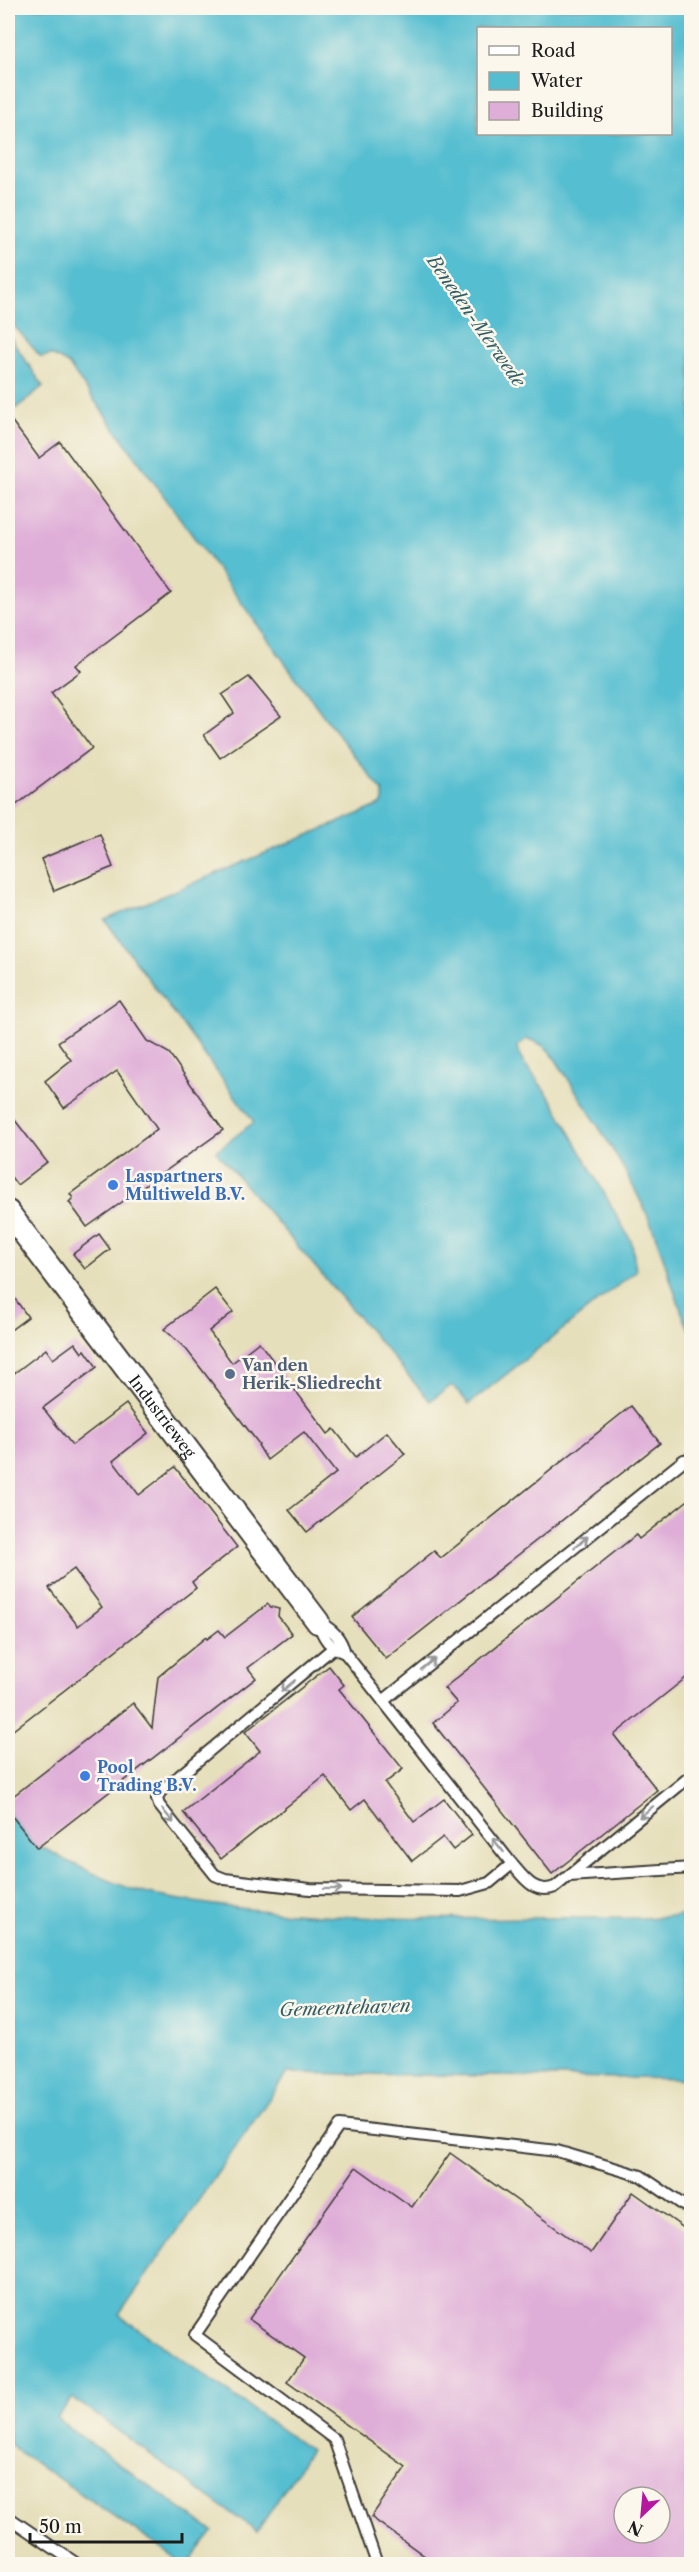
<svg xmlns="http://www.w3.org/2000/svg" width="699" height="2572" font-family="'Libre Caslon Text',serif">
<rect width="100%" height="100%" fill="#fbf7ec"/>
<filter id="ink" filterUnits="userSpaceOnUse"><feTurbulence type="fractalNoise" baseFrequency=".0167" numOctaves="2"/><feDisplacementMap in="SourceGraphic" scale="12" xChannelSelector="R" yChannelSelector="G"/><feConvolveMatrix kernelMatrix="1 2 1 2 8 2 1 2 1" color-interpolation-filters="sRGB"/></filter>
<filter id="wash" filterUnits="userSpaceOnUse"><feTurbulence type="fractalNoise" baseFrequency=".008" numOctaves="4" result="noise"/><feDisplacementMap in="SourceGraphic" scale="24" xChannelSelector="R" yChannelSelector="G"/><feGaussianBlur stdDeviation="1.35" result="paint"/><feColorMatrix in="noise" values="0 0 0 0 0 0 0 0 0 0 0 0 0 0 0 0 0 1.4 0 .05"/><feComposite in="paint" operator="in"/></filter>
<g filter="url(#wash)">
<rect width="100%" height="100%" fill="#e6dfbb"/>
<!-- water -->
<g fill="#54bed0" stroke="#386d76" stroke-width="1.5" fill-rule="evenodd">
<path d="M 8,8 L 691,8 L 691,1334 C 672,1294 664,1251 645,1210 C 620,1157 586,1107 554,1057 C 546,1046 539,1042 526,1039 L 517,1047 L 521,1059 L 552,1100 L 632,1243 L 636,1271 L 469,1404 L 452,1385 L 430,1401 L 216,1151 L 254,1122 L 105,920 L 380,805 L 383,802 L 383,792 L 328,722 L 68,364 L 52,355 L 41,357 L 8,319 ZM 478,28 L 670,28 L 670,134 L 478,134 Z"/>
<polygon points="8,334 43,386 13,411 8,404"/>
<path d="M 8,1810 L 37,1847 C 51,1849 57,1856 69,1862 C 98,1875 126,1890 158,1896 C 282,1919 407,1920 533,1918 C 585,1917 640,1921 691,1914 L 691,2079 L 287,2073 L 119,2315 L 310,2450 L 257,2532 L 73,2398 L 56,2418 L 213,2532 L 188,2564 L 184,2564 L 8,2444 Z"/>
</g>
<g id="blocks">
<!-- building -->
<g fill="#dfaed8" fill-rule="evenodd">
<polygon points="8,416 39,458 60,442 171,593 76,665 81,671 51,693 92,748 8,811"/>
<polygon points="249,677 281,716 220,758 204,735 234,713 222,695"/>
<polygon points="100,834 113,867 54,891 41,859"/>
<polygon points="119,1000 147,1041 169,1053 223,1130 87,1227 69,1202 73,1198 70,1194 157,1129 117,1071 64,1108 45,1081 71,1060 58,1042"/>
<polygon points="8,1111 47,1162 17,1185 8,1173"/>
<polygon points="99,1234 110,1249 85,1269 73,1254"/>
<polygon points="8,1289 28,1317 8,1332"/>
<polygon points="215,1289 233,1312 209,1331 232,1363 259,1342 328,1434 334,1429 356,1457 387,1432 405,1454 307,1532 289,1510 336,1473 304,1432 267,1460 258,1445 259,1444 186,1349 164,1329"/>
<path d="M 75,1343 L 82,1353 L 85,1350 L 97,1367 L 43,1408 L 72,1445 L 126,1404 L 148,1433 L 113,1461 L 139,1495 L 175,1467 L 237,1547 L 192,1582 L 196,1588 L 8,1734 L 8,1378 L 46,1349 L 53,1359 ZM 74,1569 L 102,1607 L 78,1626 L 49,1588 Z"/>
<polygon points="631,1406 660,1443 386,1659 352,1617 434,1551 441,1558"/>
<polygon points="692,1497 692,1673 614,1735 657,1790 552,1874 433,1723 457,1703 444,1688 636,1535 639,1539"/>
<polygon points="268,1604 271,1607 279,1609 278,1616 292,1634 248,1668 256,1678 37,1848 8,1811 8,1800 133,1703 152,1728 158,1677 206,1637 207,1639 219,1630 225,1637"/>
<polygon points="329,1666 344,1685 339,1689 403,1769 385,1783 414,1822 444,1799 472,1835 453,1850 443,1837 412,1861 365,1799 351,1810 325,1776 221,1859 183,1812 260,1751 245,1732"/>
<path d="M 450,2153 L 591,2253 L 633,2192 L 692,2234 L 692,2565 L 437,2565 L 371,2517 L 406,2467 L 287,2382 L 304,2358 L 249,2319 L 356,2167 L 412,2207 ZM 624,2497 L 660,2497 L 660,2533 L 624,2533 Z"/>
</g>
</g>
</g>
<g filter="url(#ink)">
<use href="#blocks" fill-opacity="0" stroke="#3a3934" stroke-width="1.5"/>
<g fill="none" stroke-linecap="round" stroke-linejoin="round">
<!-- service casing -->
<g stroke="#3a3934" stroke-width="14">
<g id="service">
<path d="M 318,1622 C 333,1629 341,1638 345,1653 C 329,1647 323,1638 318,1622 Z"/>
<polyline points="333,1648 160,1792 157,1799 159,1805 215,1875 225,1879 310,1889 460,1891 489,1883 512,1864"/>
<path d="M 345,1653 L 512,1864 C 524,1878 535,1895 555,1887 L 692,1775"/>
<polyline points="383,1701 684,1460 692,1459"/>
<polyline points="569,1876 692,1868"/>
<polyline points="8,2517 77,2564"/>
<polyline points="377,2564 334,2439 195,2335 339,2126 557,2151 641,2176 692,2211"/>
</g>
</g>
<!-- minor casing -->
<g stroke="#3a3934" stroke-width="26">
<g id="minor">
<path id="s1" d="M 8,1212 L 318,1622"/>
</g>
</g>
<!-- service -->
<use href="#service" stroke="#fff" stroke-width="10"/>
<!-- minor -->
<use href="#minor" stroke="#fff" stroke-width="22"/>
</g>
<!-- one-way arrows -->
<defs><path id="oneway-shaft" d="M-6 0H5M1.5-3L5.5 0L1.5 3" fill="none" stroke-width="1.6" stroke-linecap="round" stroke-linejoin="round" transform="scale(1.5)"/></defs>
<g stroke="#999">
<use href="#oneway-shaft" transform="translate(581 1542) rotate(-39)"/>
<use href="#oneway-shaft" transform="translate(428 1664) rotate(-39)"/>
<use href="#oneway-shaft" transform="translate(288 1686) rotate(140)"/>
<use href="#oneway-shaft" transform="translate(646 1812) rotate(141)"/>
<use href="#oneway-shaft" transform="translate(168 1816) rotate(51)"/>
<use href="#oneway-shaft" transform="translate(498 1845) rotate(-129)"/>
<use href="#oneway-shaft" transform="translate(333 1889) rotate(1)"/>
</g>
</g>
<!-- markers -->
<g fill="#3f7fe0" stroke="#fbf7ec" stroke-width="2">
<circle cx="113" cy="1185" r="6"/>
<circle cx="85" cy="1776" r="6"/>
</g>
<circle fill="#5c6f8a" stroke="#fbf7ec" stroke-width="2" cx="230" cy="1374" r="6"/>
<g text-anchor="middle" stroke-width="5" stroke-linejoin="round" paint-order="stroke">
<!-- shop labels -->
<g font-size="16" font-weight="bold" fill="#366cbe" stroke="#fbf7ec" text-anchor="start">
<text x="125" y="1182">Laspartners<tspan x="125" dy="18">Multiweld B.V.</tspan></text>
<text x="97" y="1773">Pool<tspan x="97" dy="18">Trading B.V.</tspan></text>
</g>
<!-- service labels -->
<g font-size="16" font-weight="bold" fill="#4e5e75" stroke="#fbf7ec" text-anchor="start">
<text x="242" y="1371">Van den<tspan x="242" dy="18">Herik-Sliedrecht</tspan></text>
</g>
<!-- street labels -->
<g font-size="16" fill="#1c1c1c" stroke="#fbf7ec">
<text dy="6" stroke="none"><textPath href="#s1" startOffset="256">Industrieweg</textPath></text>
</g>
<!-- water labels -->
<g font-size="18" font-style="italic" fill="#325d64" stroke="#fbf7ec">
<text transform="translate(476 321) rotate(55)" y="6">Beneden-Merwede</text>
<text transform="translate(345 2008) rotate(-2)" y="6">Gemeentehaven</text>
</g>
</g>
<!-- margin -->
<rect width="699" height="2572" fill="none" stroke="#fbf7ec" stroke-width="30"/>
<!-- legend -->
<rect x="477" y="27" width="195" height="108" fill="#fbf7ec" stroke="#a29f99" stroke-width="1.5"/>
<rect x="489" y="46" width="30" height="9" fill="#ffffff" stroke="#a29f99" stroke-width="1.5"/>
<text x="531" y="57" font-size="18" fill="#1c1c1c">Road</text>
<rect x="489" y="72" width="30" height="18" fill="#54bed0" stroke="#a29f99" stroke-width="1.5"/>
<text x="531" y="87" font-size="18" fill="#1c1c1c">Water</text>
<rect x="489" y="102" width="30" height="18" fill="#dfaed8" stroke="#a29f99" stroke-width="1.5"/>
<text x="531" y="117" font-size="18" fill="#1c1c1c">Building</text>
<!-- north arrow -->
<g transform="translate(642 2515) rotate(206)"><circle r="28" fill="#fbf7ec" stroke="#a29f99" stroke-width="1.5"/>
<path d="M0-4.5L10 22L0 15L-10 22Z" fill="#b5179e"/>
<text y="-9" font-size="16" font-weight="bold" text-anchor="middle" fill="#1c1c1c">N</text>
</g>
<!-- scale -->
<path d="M30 2533v9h152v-9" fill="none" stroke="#1c1c1c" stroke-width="3"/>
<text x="39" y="2533" font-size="18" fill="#1c1c1c" stroke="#fbf7ec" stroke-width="4.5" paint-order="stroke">50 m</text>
</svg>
